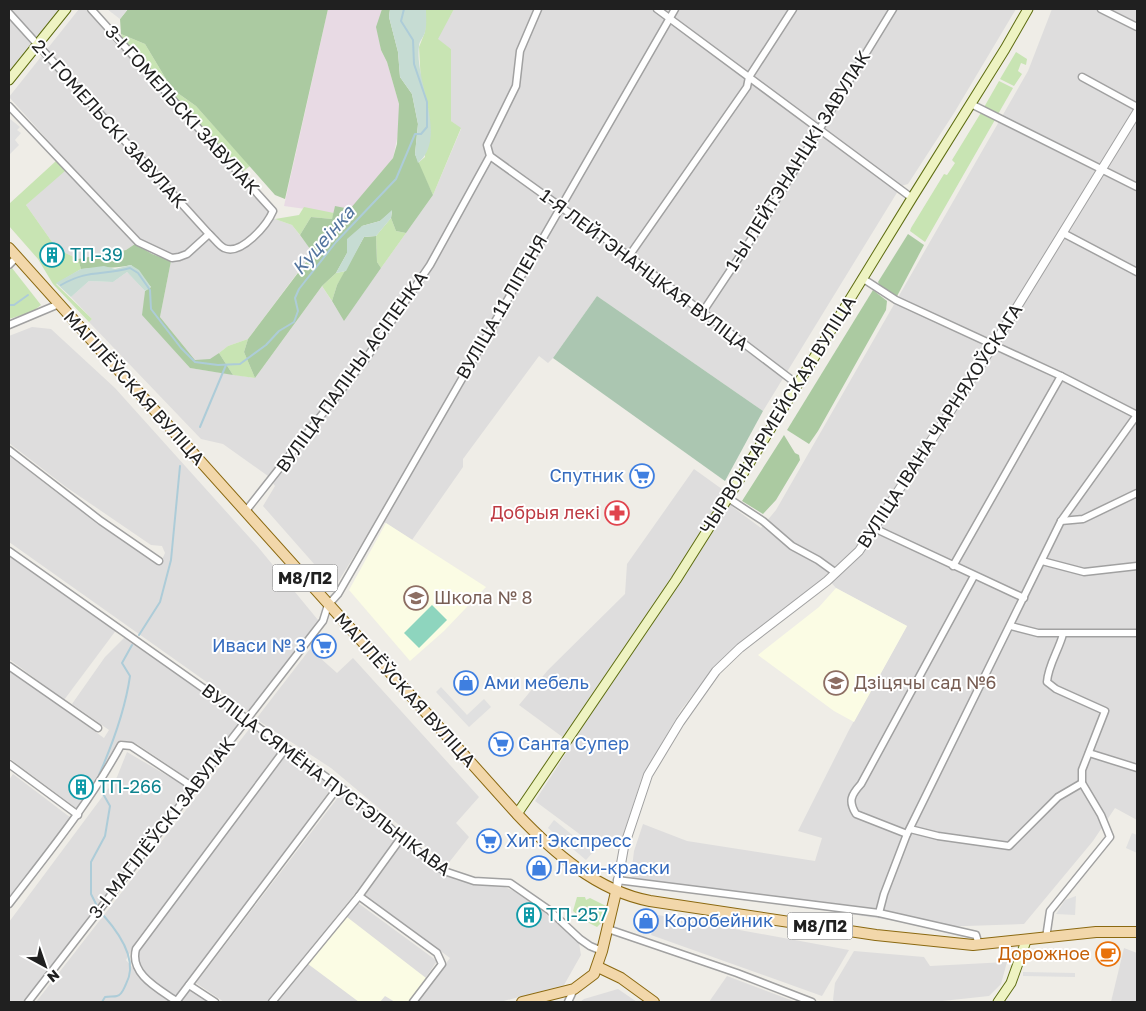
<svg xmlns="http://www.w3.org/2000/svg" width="1146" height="1011" font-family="'Golos Text',sans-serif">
<rect width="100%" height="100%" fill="#efede7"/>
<!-- residential -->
<g fill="#dedddd">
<polygon points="9,9 60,9 9,74"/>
<polygon points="79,9 85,9 107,31 275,219 292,225 313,252 248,339 228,346 210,360 195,360 160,317 171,261 152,254 135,244 126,250 78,259 57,249 26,205 70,165 9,97"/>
<polygon points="454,9 1016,9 954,113 908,184 901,186 890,204 763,411 597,296 553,358 548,363 539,356 463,459 463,467 412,540 378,518 336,585 322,573 263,506 275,486 268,476 223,444 201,439 89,322 92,319 71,297 89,281 113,282 127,272 145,291 143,315 190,368 255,378 322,286 344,320 433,195 461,129 451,121 451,49 437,39"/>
<polygon points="1052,9 1137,9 1137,820 1115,808 1093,841 1024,924 936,927 639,882 631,876 634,851 643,824 687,841 815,861 822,838 798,831 849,730 907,626 836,588 827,578 749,637 709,674 681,710 642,777 621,843 603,836 597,847 535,801 572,744 519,705 548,670 625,594 627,564 694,469 726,492 722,499 761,528 776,510 1028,71"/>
<polygon points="32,327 51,329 115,388 258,547 318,620 249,712 9,542 9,455 56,492 160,564 165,553 162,546 151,545 66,487 9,443 9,336"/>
<polygon points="9,552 117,629 64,700 9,659"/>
<polygon points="125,637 242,721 195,783 137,744 121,740 86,803 76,808 9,758 9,670 104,738 109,730 72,704 105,657"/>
<polygon points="310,649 337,673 353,658 479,797 456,823 469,837 447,865 331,768 256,719"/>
<polygon points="250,728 282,749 137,940 126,960 143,980 170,1002 36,1002"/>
<polygon points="127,752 190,789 26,1002 9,1002 9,922 117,777"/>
<polygon points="287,752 333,786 176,997 148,977 138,960 140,948"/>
<polygon points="13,774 71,818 9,899 9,780"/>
<polygon points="342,792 397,838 353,896 267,1002 224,1002 196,983"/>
<polygon points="402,844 456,880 505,887 527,897 579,943 581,955 564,985 500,1002 417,1002 450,958 365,895"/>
<polygon points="358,903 437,961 409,1002 276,1002"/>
<polygon points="658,915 849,950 822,996 651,935"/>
<polygon points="1124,948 1137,953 1137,1002 1111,1002"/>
<polygon points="854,951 924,957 930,966 1007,962 1001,984 989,996 933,1002 835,1002 833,1000 835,983"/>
<polygon points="727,976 796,1002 709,1002"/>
<polygon points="190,989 210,1002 180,1002"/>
<polygon points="618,989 637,1002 580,1002 584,999"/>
</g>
<!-- industrial -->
<polygon fill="#e8dae4" points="328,9 382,9 377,27 381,50 387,62 399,104 399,129 393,158 350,210 335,207 334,213 284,206"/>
<!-- education -->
<g fill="#fbfce4">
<polygon points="386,523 486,587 444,631 410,661 349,590"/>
<polygon points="836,588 907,626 854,722 834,711 758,655 819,607"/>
<polygon points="347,917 426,978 409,1002 395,1002 385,996 380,1002 359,1002 308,964"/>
</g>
<!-- grass -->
<g fill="#c8e4b3">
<polygon points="426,9 454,9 438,39 451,49 451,121 461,128 433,195 418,163 425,157 419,47 425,32"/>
<polygon points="121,34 145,44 172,89 196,106 250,166 241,173 123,40"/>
<polygon points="1016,52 1027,59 1026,65 1021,63 1018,71 1022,74 1014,86 1000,79"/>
<polygon points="999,81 1013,88 997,116 983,109"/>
<polygon points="982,111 996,118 925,242 910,231 911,228 944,174 947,175 955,163 952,160"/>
<polygon points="56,161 65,171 26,205 57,249 78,259 81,269 56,284 92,319 89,322 53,284 38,259 9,226 9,204"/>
<polygon points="304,207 334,213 332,219 311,217 300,235 292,225 275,219 299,215"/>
<polygon points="391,218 396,231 406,233 381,268 377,262 376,236"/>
<polygon points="12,268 41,305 32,312 9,319 9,271"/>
<polygon points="346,271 337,285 332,301 322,286 336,273"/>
<polygon points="248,339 244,352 255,378 233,375 219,353 228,346"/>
<polygon points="577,897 585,897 586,900 590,898 606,906 603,921 597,927 585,921 573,911"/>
</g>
<!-- forest -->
<g fill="#abcaa1">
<polygon points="128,9 328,9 285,199 275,195 196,106 172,89 145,44 121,34 120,19"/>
<polygon points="382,9 390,9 389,17 398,52 400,77 412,94 418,124 415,154 433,195 406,233 396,231 391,218 392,211 380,221 362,226 336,273 322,286 255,378 244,352 248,339 313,253 300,235 311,217 332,219 335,206 350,209 393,158 397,144 399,104 387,62 381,50 376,27"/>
<polygon points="908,234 924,245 896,298 881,288 878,282"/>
<polygon points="376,236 377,262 381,268 344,321 332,301 337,285 364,237"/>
<path d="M 135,244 L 152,254 L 171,261 L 160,317 L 195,360 L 210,359 L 219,353 L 233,375 L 190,368 L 142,315 L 145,291 L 151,287 L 131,265 C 115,269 99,267 81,269 L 78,259 L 126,250 Z"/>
<polygon points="873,290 887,301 886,310 818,431 809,444 787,430"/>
<polygon points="784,435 795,453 799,455 800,460 776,500 763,514 742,501"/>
</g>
<!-- wetland -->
<g fill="#c6dcd3">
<path d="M 390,9 L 426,9 C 426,16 427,26 425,32 C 424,37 419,41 419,46 C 414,80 449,138 418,163 L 415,154 L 418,124 L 412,94 L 400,77 L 398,52 L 389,17 Z"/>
<polygon points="392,210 391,218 376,236 364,237 346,271 336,273 347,253 347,239 362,226 380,221"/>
<polygon points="131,265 139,270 151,287 145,291 127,272 113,282 89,281 71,297 56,283 81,269 104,266 115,269"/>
</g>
<!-- cemetery -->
<polygon fill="#abc6b1" points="597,296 763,411 725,481 553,358"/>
<!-- pitch -->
<polygon fill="#8ed5be" points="432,605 447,620 419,648 404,633"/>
<!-- parking -->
<g fill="#e0e0e0">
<polygon points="107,9 128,9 120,19"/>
<polygon points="9,118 20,127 17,130 21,133 15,140 19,145 9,155"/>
<polygon points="441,687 467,715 484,699 491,707 469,727 436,692"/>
<polygon points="554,820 593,852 586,860 548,828"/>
<polygon points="1132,833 1137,835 1137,853 1126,848"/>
<polygon points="1076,896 1075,915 1056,914 1065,900"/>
<polygon points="1023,972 1075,973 1075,977 1023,976"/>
</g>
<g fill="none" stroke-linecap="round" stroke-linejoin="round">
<!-- stream -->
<g stroke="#adccd8" stroke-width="2">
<path d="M 61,285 C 89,269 101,276 130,268 L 138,273 L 150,290 L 151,309 L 181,348 L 195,362 L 218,365 L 240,364 L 266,345 L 279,331 L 294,322 L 298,311 L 295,298 L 299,289 L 336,242 L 396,179 L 415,134 L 421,134 L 427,127 L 427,102 L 414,64 L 413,40 L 401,21 L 404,9"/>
<polyline points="9,305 14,305 28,295"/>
<polyline points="200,427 226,365"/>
<polyline points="139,635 160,602 171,560 180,466"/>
<path d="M 99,775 C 113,743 125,711 130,676 L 122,663 L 132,645"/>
<polyline points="98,908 91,894 91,862 105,836 110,806 102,792"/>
<path d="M 102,1002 L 105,997 C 109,996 114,997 117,996 C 122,995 124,988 126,984 C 139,960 119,933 104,916"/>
</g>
<!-- minor casing -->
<g stroke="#a1a1a1" stroke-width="9">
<g id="minor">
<polyline points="657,9 912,198"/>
<polyline points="1101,9 1137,27"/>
<path d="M 9,13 L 209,234 C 214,238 219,246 224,248 C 241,256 267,225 273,211 L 91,9"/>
<polyline points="1082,77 1137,107"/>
<polyline points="971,104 1137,187"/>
<polyline points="9,106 138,242 172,258 179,257 187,254 209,234"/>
<polyline points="490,156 629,256 797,384"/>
<polyline points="1063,233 1137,272"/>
<polyline points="629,256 747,87 749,77 793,9"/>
<polyline points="9,265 17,257"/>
<polyline points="862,278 896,300 1061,376 1137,415"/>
<polyline points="702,313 762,223 893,9"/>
<polyline points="9,325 59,304"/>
<polyline points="9,450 101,521 159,561"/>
<polyline points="728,498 763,521 792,546 818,560 836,573"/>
<polyline points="245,512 365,360 430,265 490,156 487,145 516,86 520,51 538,9"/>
<polyline points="1061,521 1083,519 1137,493"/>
<polyline points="876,529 1024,598"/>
<polyline points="9,551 247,719 371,810 401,838 444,871 474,881 510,883 549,910 580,939 590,946 602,951"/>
<polyline points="1042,561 1084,572 1137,566"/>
<polyline points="953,566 1061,376"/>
<polyline points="1011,626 1038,633 1137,633"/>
<polyline points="9,666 98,728"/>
<polyline points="1089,753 1137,768"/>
<polyline points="9,764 78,815"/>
<polyline points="910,829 938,836 1009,846 1058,797 1082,783"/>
<path d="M 907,834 L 856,814 C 848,801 851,795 861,784 L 974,576"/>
<polyline points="617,880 879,913 976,935 979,945"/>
<polyline points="359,896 437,953 442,964 413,1002"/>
<path d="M 9,904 C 49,852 90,802 121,745 L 131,746 L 193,787"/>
<polyline points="879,913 884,894 907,834 1061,521 1137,415"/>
<polyline points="608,929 737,973 812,1002"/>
<path d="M 1046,938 L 1050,911 L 1110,837 L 1101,815 L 1082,783 L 1082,770 L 1105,711 L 1056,689 L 1047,682 C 1048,665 1059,650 1063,634"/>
<polyline points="189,985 215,1002"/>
<path d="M 176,1001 C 159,989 129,974 136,949 L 286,748"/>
<polyline points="28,1002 323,621 328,605 338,594 675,9"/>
<polyline points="176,1002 339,786"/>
<polyline points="272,1002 359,896 401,838"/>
<polyline points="568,1002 574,989"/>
</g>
</g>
<!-- tertiary casing -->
<g stroke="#a1a1a1" stroke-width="10">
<polyline id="tertiary" points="616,892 624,847 648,775 680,722 716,671 740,648 827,581 859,551 993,346 1137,112"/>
</g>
<!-- secondary casing -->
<g stroke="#5e6d11" stroke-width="11">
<g id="secondary">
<polyline points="9,80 66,9"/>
<polyline points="517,814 676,580 736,485 912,198 1005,49 1028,9"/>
<polyline points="998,1002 1011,983 1026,941"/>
</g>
</g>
<!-- primary casing -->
<g stroke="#8b6911" stroke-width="12">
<g id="primary">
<path d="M 9,248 L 517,814 C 553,852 597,891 650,901 L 876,935 L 973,945 L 1096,932 L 1137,932"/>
<polyline points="598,967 621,978 654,1002"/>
<polyline points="522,1002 574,989 594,974 602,951 616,892"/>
</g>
</g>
<!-- minor -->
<use href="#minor" stroke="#fff" stroke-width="6"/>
<!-- tertiary -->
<use href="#tertiary" stroke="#fff" stroke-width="8"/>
<!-- secondary -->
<use href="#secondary" stroke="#eef3c2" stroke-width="9"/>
<!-- primary -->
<use href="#primary" stroke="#f2d7aa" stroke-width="10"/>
</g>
<!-- icons -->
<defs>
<g id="building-ring" transform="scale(1.25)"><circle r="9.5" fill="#fff" stroke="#0f9aa8" stroke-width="1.5"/><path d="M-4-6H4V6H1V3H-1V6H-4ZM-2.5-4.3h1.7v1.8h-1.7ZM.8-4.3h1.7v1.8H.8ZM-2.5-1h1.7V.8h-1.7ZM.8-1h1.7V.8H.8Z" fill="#0f9aa8"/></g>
<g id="supermarket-ring" transform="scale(1.25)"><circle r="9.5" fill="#fff" stroke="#3f7fe0" stroke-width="1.5"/><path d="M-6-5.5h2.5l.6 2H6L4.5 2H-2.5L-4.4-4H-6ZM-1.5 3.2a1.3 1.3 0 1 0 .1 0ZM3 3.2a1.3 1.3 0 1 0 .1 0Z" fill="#3f7fe0"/></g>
<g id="pharmacy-ring" transform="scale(1.25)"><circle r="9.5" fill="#fff" stroke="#e0444e" stroke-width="1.5"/><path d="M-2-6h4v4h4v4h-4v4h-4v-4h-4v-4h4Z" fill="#e0444e"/></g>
<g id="school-ring" transform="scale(1.25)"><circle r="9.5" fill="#fff" stroke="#8d6e63" stroke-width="1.5"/><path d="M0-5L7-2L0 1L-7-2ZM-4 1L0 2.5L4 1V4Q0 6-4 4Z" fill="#8d6e63"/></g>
<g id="shop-ring" transform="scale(1.25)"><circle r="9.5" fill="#fff" stroke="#3f7fe0" stroke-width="1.5"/><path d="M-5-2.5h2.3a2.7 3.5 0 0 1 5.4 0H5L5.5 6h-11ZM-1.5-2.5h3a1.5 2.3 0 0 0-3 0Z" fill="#3f7fe0"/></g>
<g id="cafe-ring" transform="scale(1.25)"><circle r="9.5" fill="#fff" stroke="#e8710a" stroke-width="1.5"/><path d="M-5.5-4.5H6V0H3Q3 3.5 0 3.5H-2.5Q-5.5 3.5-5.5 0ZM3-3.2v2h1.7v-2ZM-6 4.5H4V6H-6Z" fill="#e8710a"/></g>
</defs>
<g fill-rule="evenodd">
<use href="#building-ring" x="52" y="255"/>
<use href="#supermarket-ring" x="642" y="476"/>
<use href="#pharmacy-ring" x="617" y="513"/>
<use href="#school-ring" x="416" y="598"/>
<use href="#supermarket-ring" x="324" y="646"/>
<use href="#shop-ring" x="466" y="683"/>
<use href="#school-ring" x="836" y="683"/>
<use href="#supermarket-ring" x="501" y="744"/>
<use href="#building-ring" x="81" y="787"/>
<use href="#supermarket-ring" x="489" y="841"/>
<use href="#shop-ring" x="539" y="868"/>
<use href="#building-ring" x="529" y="915"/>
<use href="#shop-ring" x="646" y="921"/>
<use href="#cafe-ring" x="1108" y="954"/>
</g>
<g text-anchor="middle" stroke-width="4" stroke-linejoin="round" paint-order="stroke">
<!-- shield labels -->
<g fill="#fff" stroke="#636363" stroke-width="1">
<rect x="272.5" y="564.5" width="65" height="27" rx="4"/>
<rect x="787.5" y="912.5" width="65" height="27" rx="4"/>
</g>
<g font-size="16" font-weight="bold" fill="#202020">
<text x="305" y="584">М8/П2</text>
<text x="820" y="932">М8/П2</text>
</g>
<!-- street labels -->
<g font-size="18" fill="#202020" stroke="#fff">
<text transform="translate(182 110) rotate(48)" y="6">3-І ГОМЕЛЬСКІ ЗАВУЛАК</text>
<text transform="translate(109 124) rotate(48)" y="6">2-І ГОМЕЛЬСКІ ЗАВУЛАК</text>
<text transform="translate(798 161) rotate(-58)" y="6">1-Ы ЛЕЙТЭНАНЦКІ ЗАВУЛАК</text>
<text transform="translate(644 270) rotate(37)" y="6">1-Я ЛЕЙТЭНАНЦКАЯ ВУЛІЦА</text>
<text transform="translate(502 307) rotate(-60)" y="6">ВУЛІЦА 11 ЛІПЕНЯ</text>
<text transform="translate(352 372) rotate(-54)" y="6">ВУЛІЦА ПАЛІНЫ АСІПЕНКА</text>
<text transform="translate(134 388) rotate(48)" y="6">МАГІЛЁЎСКАЯ ВУЛІЦА</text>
<text transform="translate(778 415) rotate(-58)" y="6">ЧЫРВОНААРМЕЙСКАЯ ВУЛІЦА</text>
<text transform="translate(940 426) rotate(-57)" y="6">ВУЛІЦА ІВАНА ЧАРНЯХОЎСКАГА</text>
<text transform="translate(405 690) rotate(48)" y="6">МАГІЛЁЎСКАЯ ВУЛІЦА</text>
<text transform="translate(326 780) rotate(37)" y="6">ВУЛІЦА СЯМЁНА ПУСТЭЛЬНІКАВА</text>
<text transform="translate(162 828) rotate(-52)" y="6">3-І МАГІЛЁЎСКІ ЗАВУЛАК</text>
</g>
<!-- culture labels -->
<g font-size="18" fill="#0d838f" stroke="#fff" text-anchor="start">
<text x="70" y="261">ТП-39</text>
<text x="98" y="793">ТП-266</text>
<text x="546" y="921">ТП-257</text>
</g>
<!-- shop labels -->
<g font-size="18" fill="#366cbe" stroke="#fff" text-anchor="start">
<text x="624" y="482" text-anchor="end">Спутник</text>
<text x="306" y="652" text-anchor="end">Иваси № 3</text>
<text x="484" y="689">Ами мебель</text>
<text x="518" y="750">Санта Супер</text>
<text x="506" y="847">Хит! Экспресс</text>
<text x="556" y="874">Лаки-краски</text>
<text x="664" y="927">Коробейник</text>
</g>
<!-- health labels -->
<g font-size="18" fill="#be3a42" stroke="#fff" text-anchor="end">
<text x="600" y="519">Добрыя лекі</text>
</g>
<!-- education labels -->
<g font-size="18" fill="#785e54" stroke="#fff" text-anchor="start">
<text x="434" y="604">Школа № 8</text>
<text x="854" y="689">Дзіцячы сад №6</text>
</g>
<!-- food labels -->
<g font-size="18" fill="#c56008" stroke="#fff" text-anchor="end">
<text x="1090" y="960">Дорожное</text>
</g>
<!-- water labels -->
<g font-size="19" font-style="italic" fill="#53759f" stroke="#fff">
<text transform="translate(323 240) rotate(-49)" y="7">Куцеінка</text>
</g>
</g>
<!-- border -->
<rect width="1146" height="1011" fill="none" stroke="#202020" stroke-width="20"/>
<!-- north arrow -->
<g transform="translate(45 966) rotate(140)" stroke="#ffffff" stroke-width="4" paint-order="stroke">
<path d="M0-4L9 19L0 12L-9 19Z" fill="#202020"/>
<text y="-8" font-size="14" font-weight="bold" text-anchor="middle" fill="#202020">N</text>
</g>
</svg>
